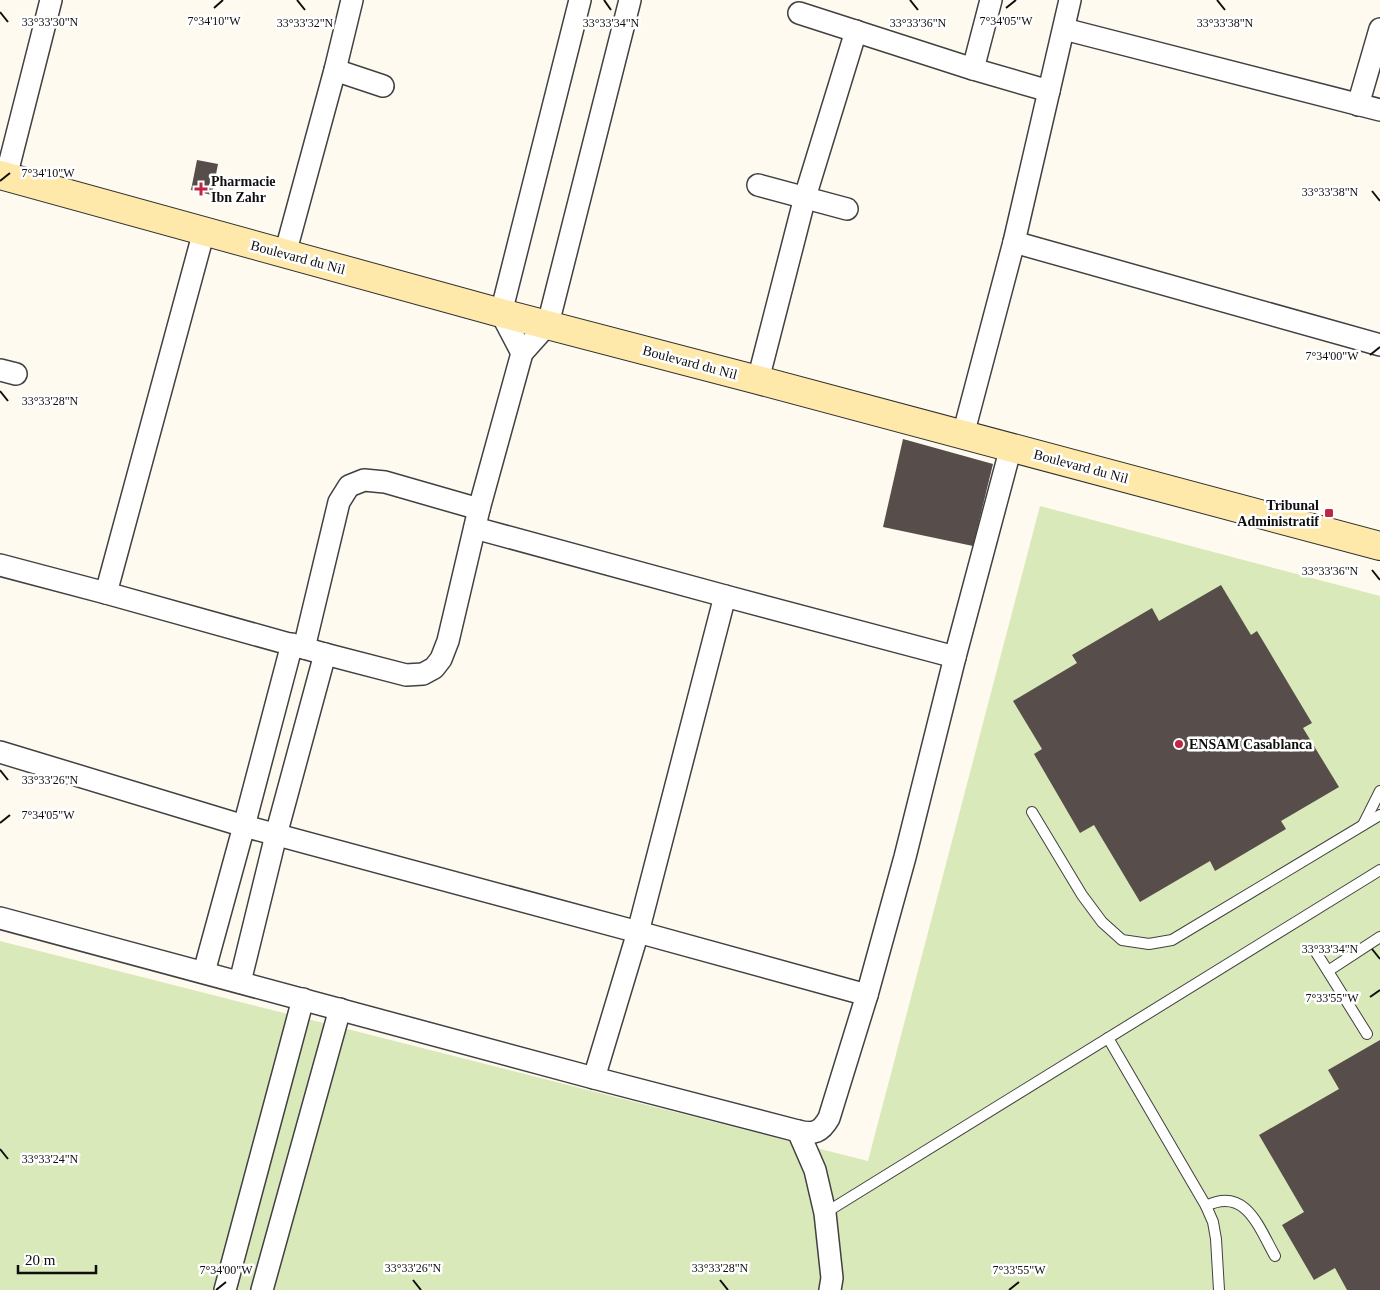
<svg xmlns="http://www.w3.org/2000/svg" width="1380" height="1290" font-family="'Times New Roman',serif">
<rect width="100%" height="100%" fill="#fffaef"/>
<!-- green -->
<polygon fill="#d9e9b9" points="1040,506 1380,596 1380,1290 0,1290 0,941 868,1161"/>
<!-- building -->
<g fill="#574d4a">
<polygon points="197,160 218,164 212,195 191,190"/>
<polygon points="903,439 993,464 973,546 883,527"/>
<polygon points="1221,585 1251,635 1257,631 1312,723 1303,728 1339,787 1281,821 1286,829 1215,871 1210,861 1140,902 1094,825 1080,833 1034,754 1042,749 1013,701 1077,663 1072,655 1152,608 1159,621"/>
<polygon points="1380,1040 1380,1290 1347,1290 1335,1268 1314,1280 1282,1225 1304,1212 1259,1135 1339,1089 1328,1070"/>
</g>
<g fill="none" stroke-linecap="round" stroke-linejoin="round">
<!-- lane casing -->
<g stroke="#414141" stroke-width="12">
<g id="lane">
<polyline points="1032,812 1082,895 1102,922 1122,940 1149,944 1172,940 1380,815"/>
<polyline points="1363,825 1380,791"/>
<polyline points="1314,949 1367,1034"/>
<polyline points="1328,971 1380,937"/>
<polyline points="1108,1038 1206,1206 1213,1222 1216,1239 1219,1290"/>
<path d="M 1206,1206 C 1246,1186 1259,1228 1275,1256"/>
<polyline points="825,1213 1380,870"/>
</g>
</g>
<!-- street casing -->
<g stroke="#414141" stroke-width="24">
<g id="street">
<polyline points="799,13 973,69 1049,91"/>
<polyline points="1064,29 1380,110"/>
<polyline points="973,69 991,0"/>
<polyline points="335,70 383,86"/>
<polyline points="1358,105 1380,29"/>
<polyline points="6,177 51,0"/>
<polyline points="758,185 847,209"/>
<polyline points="1014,242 1380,345"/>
<polyline points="285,254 335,70 352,0"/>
<polyline points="522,353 501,313 580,0"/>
<polyline points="0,370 16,374"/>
<polyline points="758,380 805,197 856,31"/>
<polyline points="963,435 1014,242 1070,0"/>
<polyline points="475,528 725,596 955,657"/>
<polyline points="0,565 106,593 325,654 406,675 423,674 434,668 441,659 448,641 479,509 522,353 548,324 630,0"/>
<polyline points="106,593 204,231"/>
<polyline points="304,648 339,502 349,486 364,480 385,482 479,509"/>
<polyline points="0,752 244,826 638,932 867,995"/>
<path d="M 0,918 L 594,1078 L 798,1131 C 814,1135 821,1132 829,1118 L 867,995 L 905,857 L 955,657 L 1011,447"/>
<polyline points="204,972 244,826 292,644"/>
<polyline points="240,982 276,835 325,654"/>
<polyline points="594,1078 638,932 725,596"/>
<polyline points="798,1131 815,1170 825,1213 832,1278 830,1290"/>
<polyline points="225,1290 303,999"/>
<polyline points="262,1290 340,1009"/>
</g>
</g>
<!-- secondary casing -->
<g stroke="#303030" stroke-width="30">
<polyline id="secondary" points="0,175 501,313 758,380 1380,546"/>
</g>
<!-- lane -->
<use href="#lane" stroke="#fff" stroke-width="10"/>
<!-- street -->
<use href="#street" stroke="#fff" stroke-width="21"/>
<!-- secondary -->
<use href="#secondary" stroke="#fee9ab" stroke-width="28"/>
</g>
<!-- ticks -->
<path fill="none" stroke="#0e0e0e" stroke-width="2" d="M 297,0 L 305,10M 604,0 L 611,10M 910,0 L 918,10M 1217,0 L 1225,10M 214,8 L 223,0M 1006,8 L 1016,0M 0,12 L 8,22M 0,181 L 10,173M 1372,191 L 1380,201M 1370,355 L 1380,347M 0,391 L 8,401M 1372,570 L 1380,580M 0,770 L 8,780M 0,823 L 10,815M 1372,949 L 1380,959M 1370,997 L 1380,990M 0,1149 L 8,1159M 413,1280 L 421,1290M 720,1280 L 728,1290M 216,1290 L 226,1282M 1009,1290 L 1019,1282"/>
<!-- markers -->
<g fill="#bd2743" stroke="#fff" stroke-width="2">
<path d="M198.5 181.5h5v5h5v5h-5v5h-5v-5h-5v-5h5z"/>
<rect x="1324" y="508" width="10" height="10" rx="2.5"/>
<circle cx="1179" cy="744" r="5"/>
</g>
<g text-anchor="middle" stroke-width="5" stroke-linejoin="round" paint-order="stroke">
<!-- poi labels -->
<g font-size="14" font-weight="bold" fill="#0e0e0e" stroke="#fff" text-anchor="start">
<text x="211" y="186">Pharmacie<tspan x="211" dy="16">Ibn Zahr</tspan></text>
<text x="1319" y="510" text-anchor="end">Tribunal<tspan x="1319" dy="16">Administratif</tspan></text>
<text x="1189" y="749">ENSAM Casablanca</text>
</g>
<!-- street labels -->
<g font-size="14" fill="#0e0e0e" stroke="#fff">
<text transform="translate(298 257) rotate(15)" y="5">Boulevard du Nil</text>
<text transform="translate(690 362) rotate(15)" y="5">Boulevard du Nil</text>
<text transform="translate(1081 466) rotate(15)" y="5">Boulevard du Nil</text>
</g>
</g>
<g font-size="12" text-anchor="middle" fill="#0e0e0e" stroke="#fff" stroke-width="5" stroke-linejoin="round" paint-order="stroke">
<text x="214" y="25">7°34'10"W</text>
<text x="1006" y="25">7°34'05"W</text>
<text x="50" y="26">33°33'30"N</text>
<text x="611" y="27">33°33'34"N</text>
<text x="918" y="27">33°33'36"N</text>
<text x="1225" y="27">33°33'38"N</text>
<text x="305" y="27">33°33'32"N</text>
<text x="48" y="177">7°34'10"W</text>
<text x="1330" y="196">33°33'38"N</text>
<text x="1332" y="360">7°34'00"W</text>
<text x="50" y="405">33°33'28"N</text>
<text x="1330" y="575">33°33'36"N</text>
<text x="50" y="784">33°33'26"N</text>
<text x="48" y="819">7°34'05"W</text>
<text x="1330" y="953">33°33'34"N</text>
<text x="1332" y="1002">7°33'55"W</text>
<text x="50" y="1163">33°33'24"N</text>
<text x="413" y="1272">33°33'26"N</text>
<text x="720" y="1272">33°33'28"N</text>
<text x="226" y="1274">7°34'00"W</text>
<text x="1019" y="1274">7°33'55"W</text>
</g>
<!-- scale -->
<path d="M18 1265v8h78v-8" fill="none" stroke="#0e0e0e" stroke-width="2.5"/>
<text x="25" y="1265" font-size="15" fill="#0e0e0e" stroke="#ffffff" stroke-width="4" paint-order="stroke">20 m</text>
</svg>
